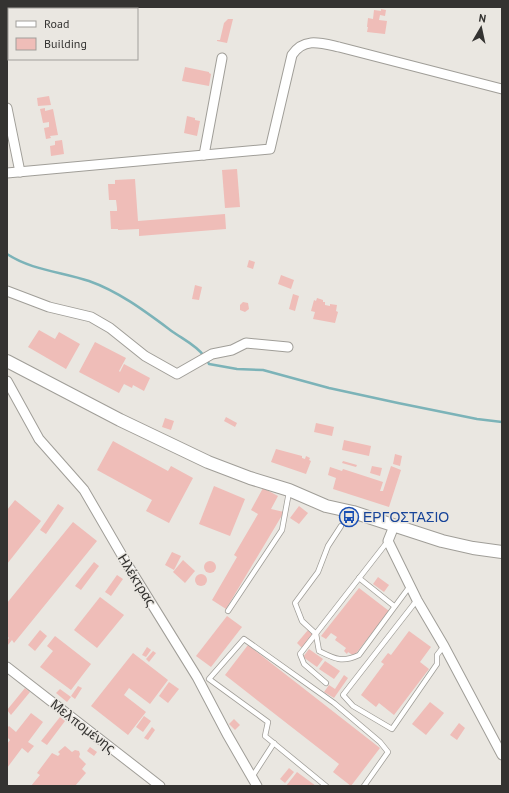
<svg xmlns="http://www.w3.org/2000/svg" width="509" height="793" font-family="'PT Sans',sans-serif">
<rect width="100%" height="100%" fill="#eae7e1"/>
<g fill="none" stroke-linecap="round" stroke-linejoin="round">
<!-- stream -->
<g stroke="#7cb3b8" stroke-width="2.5">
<path d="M 7,254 C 31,270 62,272 89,281 C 120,292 146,312 173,332 C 183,339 197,346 204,356"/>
<polyline points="207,360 209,364 237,369 263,370 329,388 398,403 477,419 502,422"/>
</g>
</g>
<!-- building -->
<g fill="#efbdb8">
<polygon points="381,9 386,10 385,16 380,15 379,20 387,21 385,34 367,32 368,27 367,27 368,18 373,19 374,10 381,11"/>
<polygon points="228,19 233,19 227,43 217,41 217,40 220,40 224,23"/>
<polygon points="185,67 209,72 209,73 211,74 209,86 182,81"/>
<polygon points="49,96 51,105 38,106 37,98"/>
<polygon points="45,108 45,111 53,109 58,135 50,136 51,138 46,139 44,128 49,127 49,122 43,123 40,109"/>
<polygon points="187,116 195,118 195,120 200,121 197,136 184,133"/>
<polygon points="62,140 64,154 51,156 50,146 55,145 55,141"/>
<polygon points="237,169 240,207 225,208 222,170"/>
<polygon points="135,179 138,221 225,214 226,229 139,236 139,229 118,230 118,229 111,229 110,211 117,211 117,208 116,200 109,200 108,184 115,184 115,180"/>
<polygon points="249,260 255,262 253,269 247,267"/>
<polygon points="281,275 294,280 291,289 278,284"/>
<polygon points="195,285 202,287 199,300 192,299"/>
<polygon points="293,294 299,296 295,311 289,309"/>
<polygon points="317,298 323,300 323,302 325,302 325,305 330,306 330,304 337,305 336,311 338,312 335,323 313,319 315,312 311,311 314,300 316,301"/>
<polygon points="243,302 248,303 249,309 245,312 240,310 240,305"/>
<polygon points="39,330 55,339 59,332 80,344 66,369 28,347"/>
<polygon points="95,342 126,358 119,371 120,372 124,364 150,378 144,391 133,385 132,388 124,384 119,393 79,372"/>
<polygon points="226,417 237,423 235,427 224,421"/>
<polygon points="165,418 174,421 171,430 162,427"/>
<polygon points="316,423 334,427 332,436 314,432"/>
<polygon points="344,440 371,446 369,456 342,450"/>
<polygon points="113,441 168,471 171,466 193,478 169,523 146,511 152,500 97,470"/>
<polygon points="276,449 302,456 302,458 305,459 306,456 310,458 309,460 311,461 306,474 271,462"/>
<polygon points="395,454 402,456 400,466 393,464"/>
<polygon points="343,461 357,465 356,467 342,463"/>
<polygon points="372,466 382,468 380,476 370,473"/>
<polygon points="391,466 401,470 389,507 333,489 336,478 328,475 330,467 342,471 343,469 383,482 380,491 383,491"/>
<polygon points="214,486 245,499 230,536 199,524"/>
<polygon points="263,488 278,496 271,509 284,512 226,609 212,600 237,557 234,555 258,514 251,510"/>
<polygon points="15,500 41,521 7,564 7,510"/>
<polygon points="58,504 64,508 46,534 40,530"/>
<polygon points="299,506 308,513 299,524 290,518"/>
<polygon points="73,522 97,541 14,643 12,640 7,646 7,640 9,638 7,636 7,603"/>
<polygon points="172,552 181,556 174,570 165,565"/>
<polygon points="183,560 195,571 185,583 173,572"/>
<circle cx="210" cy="567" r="6"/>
<polygon points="94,562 99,566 81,590 75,586"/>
<circle cx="201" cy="580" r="6"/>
<polygon points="117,575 123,579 111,596 105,592"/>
<polygon points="378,577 389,585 384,592 373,584"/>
<polygon points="359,588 389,611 354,656 348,652 347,654 344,651 346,648 335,640 337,637 331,633 326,639 321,636"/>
<polygon points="100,597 124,615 97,648 74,630"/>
<polygon points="227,616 242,627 211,667 196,656"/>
<polygon points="40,630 47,636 35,651 28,645"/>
<polygon points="308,630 313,635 302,648 297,643"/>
<polygon points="409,631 431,647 420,662 429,669 394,715 379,703 376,707 361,695 384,664 381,662 388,653 391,655"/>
<polygon points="55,636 91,664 71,690 40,667 53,651 47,646"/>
<polygon points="248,645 380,748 351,786 333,772 339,764 225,675"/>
<polygon points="147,647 151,650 146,657 142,655"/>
<polygon points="309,649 323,659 317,667 303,657"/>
<polygon points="153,651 156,653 149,662 146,659"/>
<polygon points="133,653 168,680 150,704 129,688 124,695 146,712 128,735 91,706"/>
<polygon points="325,661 340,671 334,679 319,669"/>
<polygon points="344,675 348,678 334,698 324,692 329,685 335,689"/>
<polygon points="169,682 179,689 168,703 159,696"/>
<polygon points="78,686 82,688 75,699 71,696"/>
<polygon points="25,688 30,692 11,715 7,710"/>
<polygon points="60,689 71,697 67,702 56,693"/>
<polygon points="430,702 444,713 426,735 412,724"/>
<polygon points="31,713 43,722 28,742 34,746 28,753 22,748 7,768 7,744 10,740 7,737 7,728 9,726 16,732"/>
<polygon points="144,716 151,721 143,732 136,727"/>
<polygon points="60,717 65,721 47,745 41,741"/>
<polygon points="234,719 240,725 235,730 229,724"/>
<polygon points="459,723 465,728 457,740 450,735"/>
<polygon points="152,727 155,730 148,740 144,738"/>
<polygon points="65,746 72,752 75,750 79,751 80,754 79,757 86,764 82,769 86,773 75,786 31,786 40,775 37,773 52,753 58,756 60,754 58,752"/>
<polygon points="90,747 97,752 94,756 87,751"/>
<polygon points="289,768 294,772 285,783 280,779"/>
<polygon points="297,772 316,786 286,786"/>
</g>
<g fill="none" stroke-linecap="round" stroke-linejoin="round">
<!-- service casing -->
<g stroke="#a09e98" stroke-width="6">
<g id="service">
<path d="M 341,526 L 328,546 L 318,572 L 295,603 L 302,621 L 316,634 L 319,651 C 335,659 342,663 359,655 L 410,586"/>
<polyline points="359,578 394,606"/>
<polyline points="417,600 343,695 353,706 392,729 437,664 437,655 444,646"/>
<polyline points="228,611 282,530 289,492"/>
<polyline points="326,683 304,664 300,654 388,541"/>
<polyline points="252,777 274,743"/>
<polyline points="326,786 265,736 268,722 209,679 244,639 334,703 380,742 388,752 364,786"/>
</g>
</g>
<!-- minor casing -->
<g stroke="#a09e98" stroke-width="11">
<g id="minor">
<polyline points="7,108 20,172"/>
<polyline points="204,155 222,58"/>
<path d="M 7,173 L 270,149 L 292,55 C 304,37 321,43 339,47 L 502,89"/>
<polyline points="7,291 49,307 91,317 110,328 145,356 177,374 212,354 232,350 246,343 288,347"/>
<polyline points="7,381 39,439 84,490 127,564 197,677 227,734 257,786"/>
<polyline points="394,526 388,541 417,600 444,646 502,755"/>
<polyline points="7,667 160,786"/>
</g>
</g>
<!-- tertiary casing -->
<g stroke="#a09e98" stroke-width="14">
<polyline id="tertiary" points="7,361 120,420 208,462 250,478 289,490 326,506 353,512 442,541 473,548 502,552"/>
</g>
<!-- service -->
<use href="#service" stroke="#fff" stroke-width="4.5"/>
<!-- minor -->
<use href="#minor" stroke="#fff" stroke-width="9"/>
<!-- tertiary -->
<use href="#tertiary" stroke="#fff" stroke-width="12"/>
</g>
<!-- icons -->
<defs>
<g id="bus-ring" transform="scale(1)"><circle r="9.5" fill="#eae7e1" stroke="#1a4fb4" stroke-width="1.5"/><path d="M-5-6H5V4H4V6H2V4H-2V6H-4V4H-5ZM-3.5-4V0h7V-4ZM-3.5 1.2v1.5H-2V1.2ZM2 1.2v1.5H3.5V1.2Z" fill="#1a4fb4"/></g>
</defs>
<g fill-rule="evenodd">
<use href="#bus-ring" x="349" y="517"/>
</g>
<g text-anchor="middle" stroke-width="3" stroke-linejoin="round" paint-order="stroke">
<!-- transit labels -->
<g font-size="14" fill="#164399" stroke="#eae7e1" text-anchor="start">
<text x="363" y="522">ΕΡΓΟΣΤΑΣΙΟ</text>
</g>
<!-- street labels -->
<g font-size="14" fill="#343331" stroke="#eae7e1">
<text transform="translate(137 580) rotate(58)" y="5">Ηλέκτρας</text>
<text transform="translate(83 726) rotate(38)" y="5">Μελπομένης</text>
</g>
</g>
<!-- border -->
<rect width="509" height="793" fill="none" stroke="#343331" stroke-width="16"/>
<!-- legend -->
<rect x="8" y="8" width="130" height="52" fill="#eae7e1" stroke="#a19f9b"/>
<rect x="16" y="21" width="20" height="6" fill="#ffffff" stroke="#a19f9b"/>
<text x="44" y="28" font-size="12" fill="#343331">Road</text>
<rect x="16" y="38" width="20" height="12" fill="#efbdb8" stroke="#a19f9b"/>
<text x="44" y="48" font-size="12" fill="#343331">Building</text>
<!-- north arrow -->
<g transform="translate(481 28) rotate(9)" stroke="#eae7e1" stroke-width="3" paint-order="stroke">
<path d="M0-3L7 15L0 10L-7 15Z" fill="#343331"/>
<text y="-6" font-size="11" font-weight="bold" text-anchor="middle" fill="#343331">N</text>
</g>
</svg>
